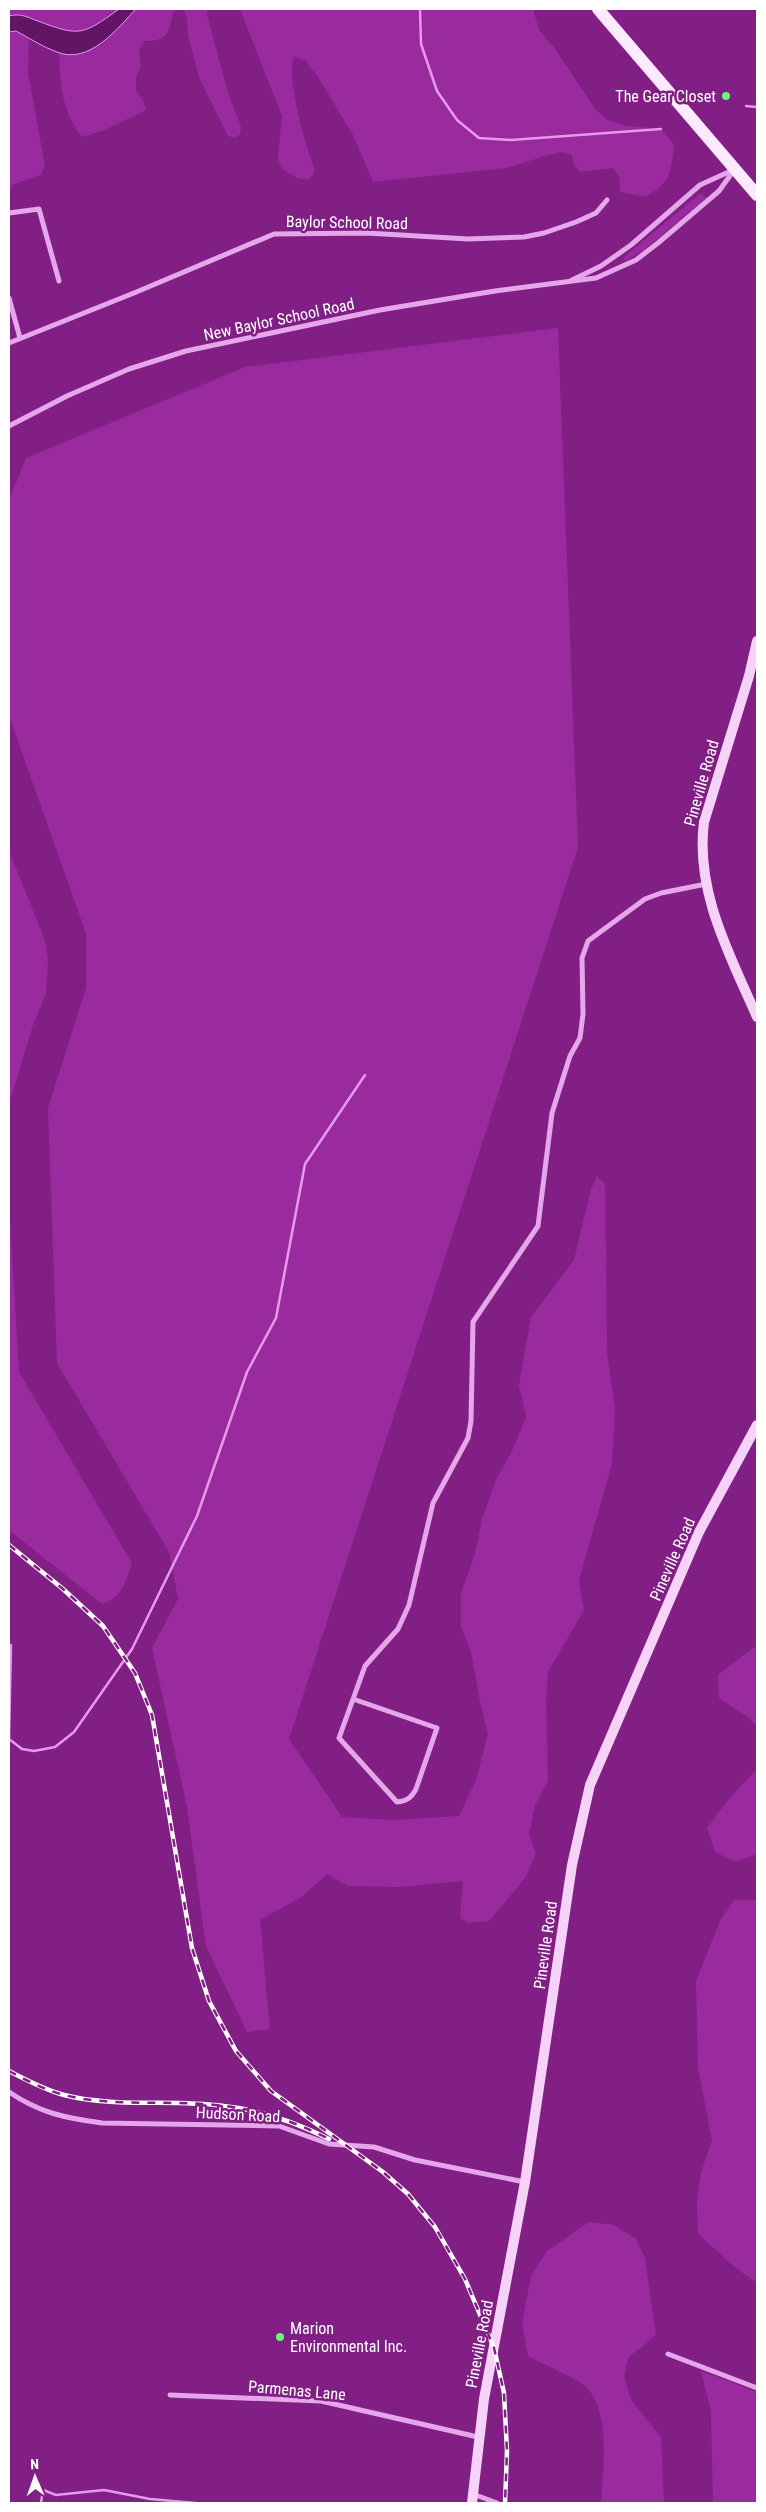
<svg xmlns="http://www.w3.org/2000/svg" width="766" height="2512" font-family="'Roboto Condensed',sans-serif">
<rect width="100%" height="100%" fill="#811f85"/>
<!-- green -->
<g fill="#9a2b9f">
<polygon points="9,9 119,9 94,27 69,33 20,14 9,16"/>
<path d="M 136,9 L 180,9 L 174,11 C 167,33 170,41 144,41 L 139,51 L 141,66 L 136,77 L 136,91 L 143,100 L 146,110 L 105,130 L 82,137 C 62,111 60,85 59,53 C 100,54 110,36 136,9 Z"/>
<polygon points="183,9 208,9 207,15 228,93 241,127 240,134 236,138 228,136 199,77 188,35 187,18"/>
<path d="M 240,9 L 533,9 L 539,30 L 553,46 L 595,109 L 609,121 L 628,126 L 661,129 L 674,145 C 671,174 671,181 646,197 L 620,192 L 619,176 L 613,168 L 580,172 L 574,164 L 572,155 L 562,152 L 548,155 L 506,168 L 373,182 L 354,137 L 318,77 L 305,60 L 294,57 C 285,77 307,149 315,171 L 309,180 L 297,178 L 282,169 L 278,159 L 282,116 Z"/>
<polygon points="16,31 29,38 28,73 45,166 40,175 12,185 9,193 9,32"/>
<polygon points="701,193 706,198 645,249 625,262 624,257"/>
<polygon points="558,328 578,847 289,1739 342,1817 394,1820 459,1816 476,1780 488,1734 480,1702 471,1651 461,1627 461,1593 475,1554 482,1519 496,1480 512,1451 526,1417 519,1385 531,1317 574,1260 591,1189 597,1177 605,1184 607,1352 615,1409 612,1463 579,1581 584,1610 548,1672 546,1700 548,1781 535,1805 529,1835 536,1853 525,1878 489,1921 468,1923 460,1918 463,1881 400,1887 348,1886 327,1874 303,1896 260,1920 270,2029 247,2032 206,1946 187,1807 152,1648 178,1599 169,1552 57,1363 48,1108 86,988 86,933 9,716 9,500 26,458 245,367"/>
<polygon points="9,851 45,940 48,961 46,993 33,1025 9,1104"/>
<path d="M 9,1204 L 19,1372 L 132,1563 C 126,1581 122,1598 102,1604 L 9,1530 Z"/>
<polygon points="757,1645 757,1727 749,1718 719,1698 718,1675"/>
<polygon points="757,1769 757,1854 736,1862 715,1852 707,1828 727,1801"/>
<polygon points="734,1900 757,1900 757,2283 736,2268 698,2234 697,2202 701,2172 712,2141 698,2067 696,1981 720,1921"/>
<path d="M 589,2222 L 614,2225 L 636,2239 L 645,2258 L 656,2335 L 628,2358 L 624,2376 L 631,2400 L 661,2437 L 664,2503 L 601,2503 C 603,2471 611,2411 586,2387 C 580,2380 539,2362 528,2356 L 522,2323 L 531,2276 L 547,2251 Z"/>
<polygon points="701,2371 757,2392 757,2503 713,2503 711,2412"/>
</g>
<!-- water -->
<path fill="#621564" stroke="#e69aeb" d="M 119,9 L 136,9 C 117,29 89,65 57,52 C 43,47 29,38 16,31 L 9,32 L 9,16 C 21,13 27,17 38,21 C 80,37 83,35 119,9 Z"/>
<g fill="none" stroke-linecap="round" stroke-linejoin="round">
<!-- stream -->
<g stroke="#e69aeb" stroke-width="2.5">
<polyline points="420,9 421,44 437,91 457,120 479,138 511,140 661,129"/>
<polyline points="746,106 757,107"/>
<polyline points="11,1645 9,1739 22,1749 34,1751 55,1747 74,1732 132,1649 197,1516 247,1372 276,1318 305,1164 365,1075"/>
<polyline points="41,2503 43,2490 56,2495 104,2490 150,2499 196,2503"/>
</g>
<!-- street -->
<g stroke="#e6a7ea" stroke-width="5">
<polyline points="9,213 39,209 59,281"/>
<polyline points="572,280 601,266 631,245 700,185 733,170"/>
<polyline points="9,298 20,338"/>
<polyline points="9,343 134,293 274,234 367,233 468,239 524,237 544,233 576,222 596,213 607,200"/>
<polyline points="9,426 67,396 129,369 186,351 380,310 495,291 596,278 636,260 658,243 719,191 734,170"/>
<path d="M 353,1699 L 437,1728 L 416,1789 C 411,1798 407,1801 397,1802 L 339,1738 L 365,1666 L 398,1629 L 409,1605 L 433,1503 L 468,1438 L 471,1421 L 473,1322 L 538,1226 L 552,1113 L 570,1056 L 580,1038 L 583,1014 L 582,958 L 588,941 L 645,899 L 661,893 L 706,884"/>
<path d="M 9,2092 C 40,2113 65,2118 102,2123 L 279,2126 L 329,2144 L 374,2147 L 415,2160 L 525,2182"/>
<polyline points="668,2354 757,2388"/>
<polyline points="170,2395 321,2401 478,2437"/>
<polyline points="473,2494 497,2503"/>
</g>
<!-- secondary -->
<g stroke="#f6d2f8" stroke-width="10">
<path d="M 757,641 L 749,676 L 704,822 C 695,892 730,955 757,1017"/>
<polyline points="472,2503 484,2399 525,2182 572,1865 590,1785 699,1532 757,1425"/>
</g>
<!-- primary -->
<polyline stroke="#feeafe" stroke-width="12" points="598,9 757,195"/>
<!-- rail casing -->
<g stroke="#fff" stroke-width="4.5">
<g id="rail">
<polyline points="9,1545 63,1589 103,1626 135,1673 152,1715 192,1948 209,2001 236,2051 271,2091 383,2172 408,2194 435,2227 465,2279 494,2348 504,2393 507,2451 505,2503"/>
<path d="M 9,2071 C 26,2080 45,2090 64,2095 C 116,2108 171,2099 224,2106 C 262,2110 295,2122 329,2139"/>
</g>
</g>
<!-- rail -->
<use href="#rail" stroke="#811f85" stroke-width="2.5" stroke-dasharray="8" stroke-linecap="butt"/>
</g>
<!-- markers -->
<g fill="#66f877" stroke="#811f85" stroke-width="2">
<circle cx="726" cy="96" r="5"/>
<circle cx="280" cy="2337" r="5"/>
</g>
<g text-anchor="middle" stroke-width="5" stroke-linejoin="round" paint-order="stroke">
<!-- poi labels -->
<g font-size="16" fill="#fff" stroke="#811f85" text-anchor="end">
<text x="716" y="102">The Gear Closet</text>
<text x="290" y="2334" text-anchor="start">Marion<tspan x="290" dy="18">Environmental Inc.</tspan></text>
</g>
<!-- street labels -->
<g font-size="16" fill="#fff" stroke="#811f85">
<text transform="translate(347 222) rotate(1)" y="6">Baylor School Road</text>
<text transform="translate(279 319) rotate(-12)" y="6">New Baylor School Road</text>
<text transform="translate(701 783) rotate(-74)" y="6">Pineville Road</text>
<text transform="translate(672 1559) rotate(-66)" y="6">Pineville Road</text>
<text transform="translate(545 1945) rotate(-82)" y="6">Pineville Road</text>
<text transform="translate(238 2114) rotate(3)" y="6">Hudson Road</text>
<text transform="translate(479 2344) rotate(-79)" y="6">Pineville Road</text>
<text transform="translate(297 2390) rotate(5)" y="6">Parmenas Lane</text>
</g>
</g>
<!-- border -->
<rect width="766" height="2512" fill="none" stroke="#ffffff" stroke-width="20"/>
<!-- north arrow -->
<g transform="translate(35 2477) rotate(358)" stroke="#811f85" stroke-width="4" paint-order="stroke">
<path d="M0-4L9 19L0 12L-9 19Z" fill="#ffffff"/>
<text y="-8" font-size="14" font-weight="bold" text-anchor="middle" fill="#ffffff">N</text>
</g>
</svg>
